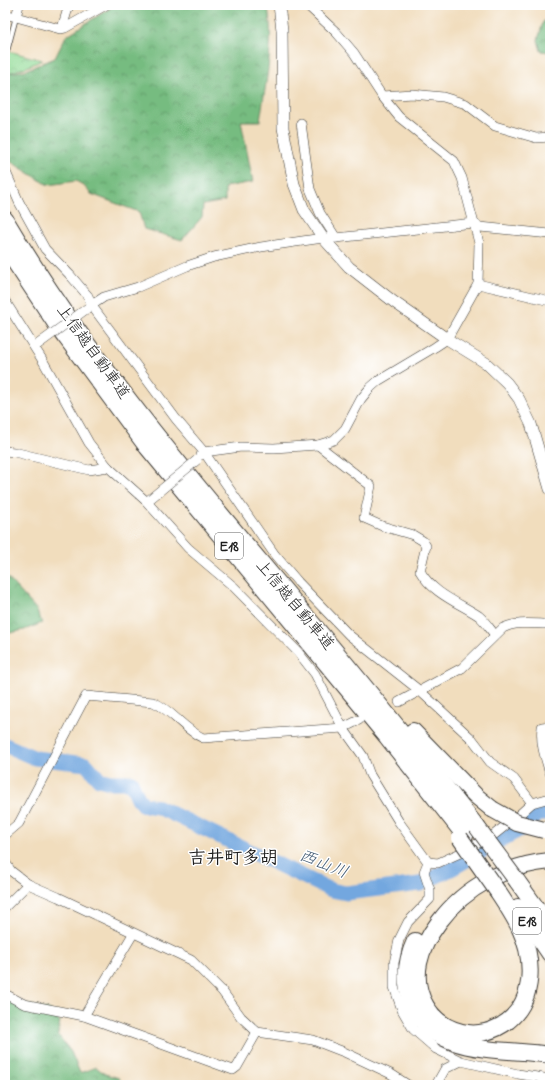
<svg xmlns="http://www.w3.org/2000/svg" width="555" height="1090" font-family="'Indie Flower','Klee One',sans-serif">
<defs>
<pattern id="forest-crowns" width="20" height="18" patternUnits="userSpaceOnUse"><rect width="20" height="18" fill="#76bc80"/><path d="M2 6a3 3 0 1 1 6 0M12 15a3 3 0 1 1 6 0" fill="none" stroke="#609868"/></pattern>
<pattern id="park-crowns" width="20" height="18" patternUnits="userSpaceOnUse"><rect width="20" height="18" fill="#93dc97"/><path d="M2 6a3 3 0 1 1 6 0M12 15a3 3 0 1 1 6 0" fill="none" stroke="#7ebc82"/></pattern>
</defs>
<rect width="100%" height="100%" fill="#fff"/>
<filter id="ink" filterUnits="userSpaceOnUse"><feTurbulence type="fractalNoise" baseFrequency=".025" numOctaves="2"/><feDisplacementMap in="SourceGraphic" scale="8" xChannelSelector="R" yChannelSelector="G"/><feConvolveMatrix kernelMatrix="1 2 1 2 8 2 1 2 1" color-interpolation-filters="sRGB"/></filter>
<filter id="wash" filterUnits="userSpaceOnUse"><feTurbulence type="fractalNoise" baseFrequency=".012" numOctaves="4" result="noise"/><feDisplacementMap in="SourceGraphic" scale="16" xChannelSelector="R" yChannelSelector="G"/><feGaussianBlur stdDeviation="0.9" result="paint"/><feColorMatrix in="noise" values="0 0 0 0 0 0 0 0 0 0 0 0 0 0 0 0 0 1.4 0 .05"/><feComposite in="paint" operator="in"/></filter>
<g filter="url(#wash)">
<rect width="100%" height="100%" fill="#f1ddbd"/>
<!-- forest -->
<g fill="url(#forest-crowns)" stroke="#496c4e">
<path d="M 115,5 L 267,5 C 276,39 265,86 260,121 L 241,121 L 253,182 L 225,187 L 225,201 L 203,205 L 202,217 L 182,240 L 144,229 L 139,212 L 91,194 L 83,185 L 76,181 L 48,185 L 5,158 L 5,74 L 26,70 L 55,58 L 66,36 Z"/>
<polygon points="550,17 550,52 541,51 538,40 543,22"/>
<polygon points="5,575 36,609 42,623 24,630 5,634"/>
<polygon points="5,999 49,1010 60,1021 58,1035 71,1052 80,1073 96,1067 105,1074 119,1078 122,1085 5,1085"/>
</g>
<!-- park -->
<polygon fill="url(#park-crowns)" stroke="#587c5a" points="5,50 42,60 27,67 5,74"/>
<g fill="none" stroke-linecap="round" stroke-linejoin="round">
<!-- river -->
<polyline stroke="#73a7df" stroke-width="15" points="5,745 35,758 86,764 99,779 110,782 131,782 138,798 144,805 158,807 331,890 346,893 420,884 453,868 499,841 521,829 538,815 550,811"/>
</g>
</g>
<g filter="url(#ink)">
<g fill="none" stroke-linecap="round" stroke-linejoin="round">
<!-- service casing -->
<g stroke="#3c3934" stroke-width="6">
<polyline id="service" points="7,51 16,17"/>
</g>
<!-- minor casing -->
<g stroke="#3c3934" stroke-width="10">
<g id="minor">
<polyline points="5,14 60,29 65,28 106,5"/>
<polyline points="16,17 19,5"/>
<polyline points="62,28 69,5"/>
<polyline points="382,96 412,94 443,97 466,104 495,126 536,138 550,137"/>
<polyline points="301,123 310,189 320,213 336,238"/>
<polyline points="5,170 19,202 45,249 70,275 88,296 92,306 176,419 204,452 275,555 298,582 349,635 420,691 473,740 490,762 514,779 532,803 550,798"/>
<polyline points="478,284 550,301"/>
<polyline points="5,301 43,361 89,443 108,467 146,501 188,548 234,587 298,652 315,674 343,728 363,756 370,775 399,822 428,862 424,872 430,890 430,899 408,922 399,940 394,963 394,987 402,1010 413,1029 436,1049 461,1061 518,1074 550,1079"/>
<polyline points="89,307 104,297 138,287 187,266 214,257 261,247 323,238 336,238 473,223 480,227 550,234"/>
<path d="M 318,445 L 371,486 L 364,518 L 382,526 L 413,535 L 423,541 L 426,546 L 420,571 C 432,593 459,603 479,616 C 485,621 490,629 495,635"/>
<polyline points="5,451 14,452 89,470 108,467"/>
<polyline points="201,455 204,452 241,447 274,448 318,445 334,440 345,429 361,399 370,388 378,381 435,347 447,339 478,284 479,243 462,178 454,161 399,117 382,96 354,53 336,32 307,5"/>
<path d="M 399,702 L 462,668 L 503,628 C 517,621 534,624 550,624"/>
<path d="M 550,726 L 542,727 C 540,744 545,757 550,773"/>
<path d="M 5,835 L 19,823 L 86,696 L 153,702 C 172,710 183,729 203,738 L 343,728 L 359,720"/>
<polyline points="5,862 11,871 28,884 58,897 191,960 222,991 241,1017 257,1032 313,1040 344,1052 391,1074 408,1085"/>
<polyline points="428,862 438,863 458,854 495,834 520,814 532,803"/>
<polyline points="5,907 28,884"/>
<polyline points="5,994 24,1004 84,1016 233,1070 237,1067 257,1032"/>
<polyline points="84,1016 133,934"/>
<polyline points="436,1085 445,1069 461,1061"/>
</g>
</g>
<!-- tertiary casing -->
<g stroke="#3c3934" stroke-width="12">
<polyline id="tertiary" points="279,5 282,30 283,128 294,184 304,210 323,238 349,267 394,302 447,339 486,363 507,383 519,399 531,424 550,489"/>
</g>
<!-- motorway casing -->
<g stroke="#3c3934" stroke-width="18">
<g id="motorway">
<path d="M 5,219 C 80,346 175,460 269,572 C 340,656 410,741 477,827"/>
<polyline points="5,247 56,324 147,447 387,737 465,836"/>
<polyline points="413,731 476,796 492,809"/>
<polyline points="517,881 550,927"/>
<path d="M 498,892 C 506,904 514,916 520,929 C 534,959 535,999 508,1021 C 495,1031 478,1036 462,1032 C 430,1025 413,994 419,963 C 422,948 430,934 439,922 C 465,887 507,865 550,861"/>
<polyline points="518,907 550,954"/>
<path d="M 415,941 C 406,960 404,981 411,1001 C 431,1058 503,1047 550,1055"/>
</g>
</g>
<!-- service -->
<use href="#service" stroke="#fff" stroke-width="4.5"/>
<!-- minor -->
<use href="#minor" stroke="#fff" stroke-width="9"/>
<!-- tertiary -->
<use href="#tertiary" stroke="#fff" stroke-width="11"/>
<!-- motorway -->
<use href="#motorway" stroke="#fff" stroke-width="16"/>
<!-- minor-bridge casing -->
<g stroke="#3c3934" stroke-width="10" stroke-linecap="butt">
<g id="minor-bridge">
<polyline points="37,345 89,307"/>
<polyline points="150,499 197,460"/>
</g>
</g>
<!-- motorway-bridge casing -->
<g stroke="#3c3934" stroke-width="18" stroke-linecap="butt">
<g id="motorway-bridge">
<polyline points="492,809 517,823 544,830"/>
<polyline points="477,827 517,881"/>
<polyline points="460,838 498,892"/>
</g>
</g>
<!-- minor-bridge -->
<use href="#minor-bridge" stroke="#fff" stroke-width="9"/>
<!-- motorway-bridge -->
<use href="#motorway-bridge" stroke="#fff" stroke-width="16"/>
</g>
</g>
<g text-anchor="middle" stroke-width="3" stroke-linejoin="round" paint-order="stroke">
<!-- shield labels -->
<g fill="#fff" stroke="#606060" stroke-width="1">
<rect x="215" y="533" width="28" height="26" rx="3"/>
<rect x="513" y="908" width="28" height="26" rx="3"/>
</g>
<g font-size="15" font-weight="bold" fill="#1c1c1c">
<text x="229" y="551">E18</text>
<text x="527" y="926">E18</text>
</g>
<!-- street labels -->
<g font-size="16" fill="#1c1c1c" stroke="#fff">
<text transform="translate(94 351) rotate(54)" y="6">上信越自動車道</text>
<text transform="translate(296 604) rotate(50)" y="6">上信越自動車道</text>
</g>
<!-- water labels -->
<g font-size="17" font-style="italic" fill="#435b74" stroke="#fff">
<text transform="translate(324 863) rotate(22)" y="6">西山川</text>
</g>
<!-- quarter labels -->
<g font-size="18" font-weight="bold" fill="#1c1c1c" stroke="#fff">
<text x="233" y="863">吉井町多胡</text>
</g>
</g>
<!-- margin -->
<rect width="555" height="1090" fill="none" stroke="#fff" stroke-width="20"/>
</svg>
